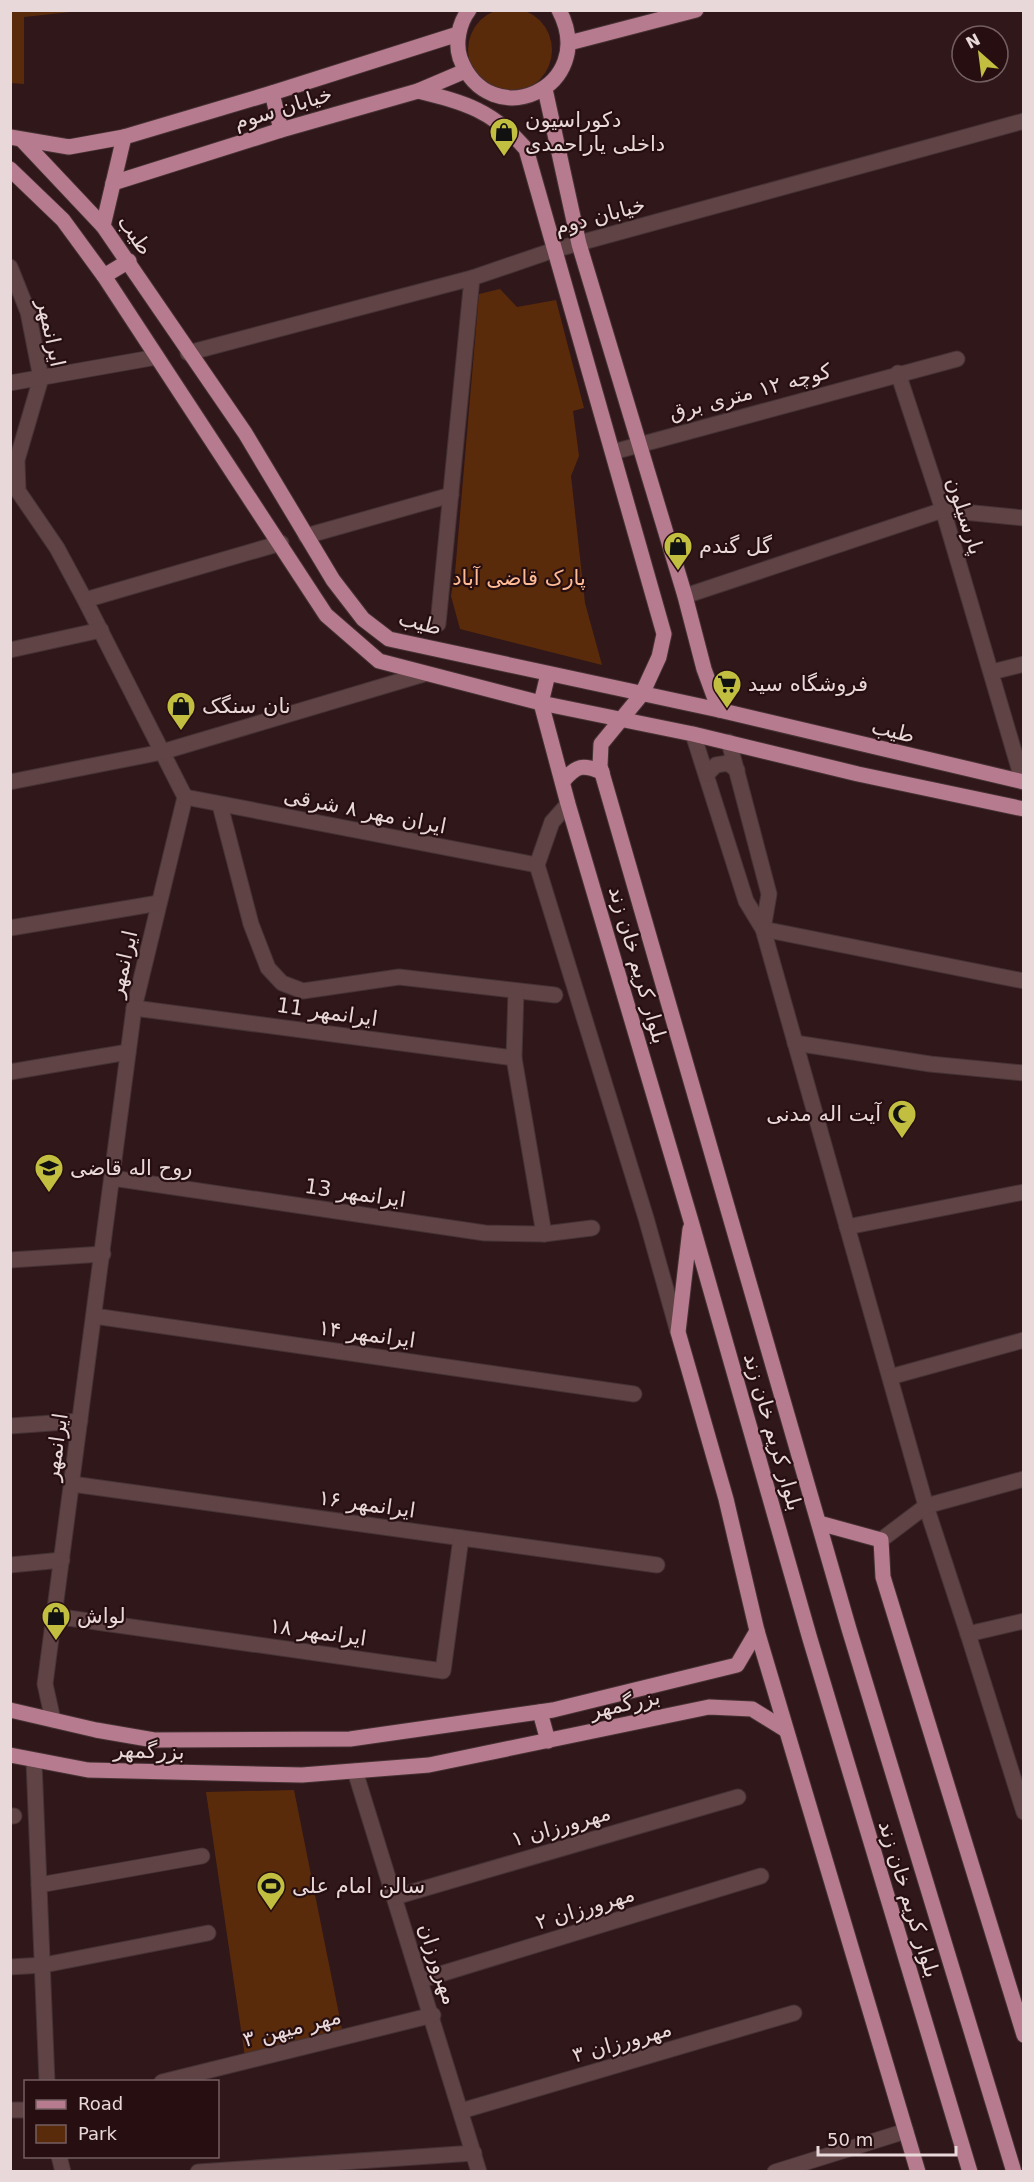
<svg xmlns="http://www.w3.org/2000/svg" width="1034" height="2182" font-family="'DejaVu Sans','Noto Naskh Arabic',sans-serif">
<rect width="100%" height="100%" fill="#30171a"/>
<!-- green -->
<g fill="#5a2b0a">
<circle cx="510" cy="50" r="42"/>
<polygon points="11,10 80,11 24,17 24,84 11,83"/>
<polygon points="500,289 517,307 556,300 584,408 573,411 579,456 571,476 585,603 602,665 460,629 451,596 455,573 479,294"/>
<polygon points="294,1790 342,2029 245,2057 206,1792"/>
</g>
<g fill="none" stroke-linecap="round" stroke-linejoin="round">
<!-- minor casing -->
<g stroke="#453234" stroke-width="17">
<g id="minor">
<polyline points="10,267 28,312 41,378 17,460 18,491 57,548 85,600 185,797 134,1008 45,1684 53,1720"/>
<polyline points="188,353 472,278 554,250 1024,121"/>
<polyline points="898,373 943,510 1023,782"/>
<polyline points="10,383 157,357"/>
<polyline points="613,452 957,359"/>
<polyline points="306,536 451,495"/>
<polyline points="685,596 943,510 1024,518"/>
<polyline points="85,600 281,543"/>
<polyline points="438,624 472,278"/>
<polyline points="10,650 101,630"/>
<polyline points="992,672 1024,664"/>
<polyline points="693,734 746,901 763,929 926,1506 968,1634 1024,1621"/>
<polyline points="729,742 769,894 763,929"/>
<polyline points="707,774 716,765 728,763 737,770"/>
<polyline points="10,782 162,752 424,674"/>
<polyline points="185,797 537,865"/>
<polyline points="568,804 552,822 537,865 646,1218 678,1332"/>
<polyline points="220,805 251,924 268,968 282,983 303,991 399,977 555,995"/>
<polyline points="10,928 159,903"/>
<polyline points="763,929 1024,981"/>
<polyline points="516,991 514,1058 544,1234"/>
<polyline points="134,1008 514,1058"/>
<polyline points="795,1043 930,1064 1024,1073"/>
<polyline points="10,1072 128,1052"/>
<polyline points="112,1178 485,1233 544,1234 592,1228"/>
<polyline points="847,1227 1024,1192"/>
<polyline points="10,1260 103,1254"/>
<polyline points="94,1316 634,1394"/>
<polyline points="890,1377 1024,1340"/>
<polyline points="10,1426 80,1421"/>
<polyline points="72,1484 657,1565"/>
<polyline points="881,1540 926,1506 1024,1479"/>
<polyline points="10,1565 62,1560"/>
<polyline points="54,1616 443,1671 461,1538"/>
<polyline points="968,1634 1024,1812"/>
<polyline points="34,1762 47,2082"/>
<polyline points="355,1771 479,2172"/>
<polyline points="10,1816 14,1816"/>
<polyline points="39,1885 202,1856"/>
<polyline points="395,1897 738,1797"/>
<polyline points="10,1967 44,1965 208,1933"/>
<polyline points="421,1980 761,1876"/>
<polyline points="162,2082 433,2015"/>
<polyline points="10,2110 26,2110"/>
<polyline points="461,2111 794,2013"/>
<polyline points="59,2156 63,2172"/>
<polyline points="198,2172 474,2153"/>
<polyline points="775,2172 906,2131"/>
</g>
</g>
<!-- major casing -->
<g stroke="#453234" stroke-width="17">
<g id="major">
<path d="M 469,10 C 459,23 455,43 460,58 C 489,136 600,88 559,10"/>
<polyline points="569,43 696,10"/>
<polyline points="545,89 579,244 685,596 704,669 719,710"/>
<path d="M 418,91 C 466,103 492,110 526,149 L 664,634 L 659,657 L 642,694 L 601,744 L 600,766 L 849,1629 L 1014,2172"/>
<polyline points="272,93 281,130"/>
<polyline points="10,137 69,147 124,137 272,93 458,34"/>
<polyline points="22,140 103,226 245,433 333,580 363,619 389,639 719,710 1024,782"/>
<polyline points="10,169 63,220 104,276 326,615 379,661 541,703 693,734 858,774 1024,809"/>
<polyline points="113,183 281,130 418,91 465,71"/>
<polyline points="103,226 124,137"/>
<polyline points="104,276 129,261"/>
<polyline points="548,674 541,703 568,804 691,1221 810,1639 970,2172"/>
<path d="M 563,781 C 577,765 583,764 602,772"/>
<polyline points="690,1229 678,1332 726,1499 757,1631 918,2172"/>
<polyline points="819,1523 881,1540 883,1577 1024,2035"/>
<polyline points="10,1710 96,1730 154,1740 350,1739 553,1710 737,1665 757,1631"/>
<polyline points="540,1712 548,1741"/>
<polyline points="10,1755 88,1770 302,1775 429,1765 709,1707 752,1709 786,1730"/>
</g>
</g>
<!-- minor -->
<use href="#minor" stroke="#5f4345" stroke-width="15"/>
<!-- major -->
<use href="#major" stroke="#b77b8f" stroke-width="15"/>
</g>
<!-- icons -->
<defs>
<g id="shop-pin" transform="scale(1.5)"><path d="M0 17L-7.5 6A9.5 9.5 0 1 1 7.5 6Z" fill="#c1be40" stroke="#260e11"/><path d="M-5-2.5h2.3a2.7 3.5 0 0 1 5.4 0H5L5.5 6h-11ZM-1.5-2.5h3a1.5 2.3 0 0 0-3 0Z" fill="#111"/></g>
<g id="supermarket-pin" transform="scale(1.5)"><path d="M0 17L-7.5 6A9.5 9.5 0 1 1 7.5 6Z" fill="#c1be40" stroke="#260e11"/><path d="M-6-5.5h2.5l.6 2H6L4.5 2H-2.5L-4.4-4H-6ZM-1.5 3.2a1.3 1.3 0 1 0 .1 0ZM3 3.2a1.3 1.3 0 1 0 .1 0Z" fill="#111"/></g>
<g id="mosque-pin" transform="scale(1.5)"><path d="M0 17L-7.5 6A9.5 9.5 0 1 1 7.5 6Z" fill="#c1be40" stroke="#260e11"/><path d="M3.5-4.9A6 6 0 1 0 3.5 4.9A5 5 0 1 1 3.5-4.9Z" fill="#111"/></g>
<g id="school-pin" transform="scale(1.5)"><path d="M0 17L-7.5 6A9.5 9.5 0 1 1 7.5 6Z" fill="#c1be40" stroke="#260e11"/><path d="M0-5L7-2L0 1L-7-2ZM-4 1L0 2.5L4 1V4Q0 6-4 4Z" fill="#111"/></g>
<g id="stadium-pin" transform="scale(1.5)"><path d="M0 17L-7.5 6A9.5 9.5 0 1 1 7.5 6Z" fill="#c1be40" stroke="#260e11"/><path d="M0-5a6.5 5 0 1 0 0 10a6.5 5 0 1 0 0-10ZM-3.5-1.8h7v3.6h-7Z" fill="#111"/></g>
</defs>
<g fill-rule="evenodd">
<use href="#shop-pin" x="504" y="132"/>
<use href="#shop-pin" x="678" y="546"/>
<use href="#supermarket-pin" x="727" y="684"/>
<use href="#shop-pin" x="181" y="706"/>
<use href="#mosque-pin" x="902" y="1114"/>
<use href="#school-pin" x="49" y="1168"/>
<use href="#shop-pin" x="56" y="1616"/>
<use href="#stadium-pin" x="271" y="1886"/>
</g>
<g text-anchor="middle" stroke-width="4.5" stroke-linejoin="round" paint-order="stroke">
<!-- street labels -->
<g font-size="21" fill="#e9d8d9" stroke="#260e11">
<text transform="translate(283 108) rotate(-17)" y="7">خیابان سوم</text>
<text transform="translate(600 216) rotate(-15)" y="7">خیابان دوم</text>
<text transform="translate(135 235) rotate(54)" y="7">طیب</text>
<text transform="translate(51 333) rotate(78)" y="7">ایرانمهر</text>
<text transform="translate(750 392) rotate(-15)" y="7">کوچه ۱۲ متری برق</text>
<text transform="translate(965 516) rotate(72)" y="7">پارسیلون</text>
<text transform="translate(420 623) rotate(14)" y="7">طیب</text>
<text transform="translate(893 731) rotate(13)" y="7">طیب</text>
<text transform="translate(365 811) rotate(11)" y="7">ایران مهر ٨ شرقی</text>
<text transform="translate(123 964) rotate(-77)" y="7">ایرانمهر</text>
<text transform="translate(638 965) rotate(74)" y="7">بلوار کریم خان زند</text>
<text transform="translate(327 1012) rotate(8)" y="7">ایرانمهر 11</text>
<text transform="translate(355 1193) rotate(8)" y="7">ایرانمهر 13</text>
<text transform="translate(367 1334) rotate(8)" y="7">ایرانمهر ۱۴</text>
<text transform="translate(773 1432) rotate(74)" y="7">بلوار کریم خان زند</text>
<text transform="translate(56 1447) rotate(-82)" y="7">ایرانمهر</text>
<text transform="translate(367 1504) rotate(8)" y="7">ایرانمهر ۱۶</text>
<text transform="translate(318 1632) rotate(8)" y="7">ایرانمهر ۱۸</text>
<text transform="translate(625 1704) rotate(-12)" y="7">بزرگمهر</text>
<text transform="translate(149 1751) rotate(2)" y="7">بزرگمهر</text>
<text transform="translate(561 1826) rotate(-16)" y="7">مهرورزان ۱</text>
<text transform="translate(909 1899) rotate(73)" y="7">بلوار کریم خان زند</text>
<text transform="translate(585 1908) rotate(-17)" y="7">مهرورزان ۲</text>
<text transform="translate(438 1964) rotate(72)" y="7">مهرورزان</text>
<text transform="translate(292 2028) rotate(-14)" y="7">مهر میهن ۳</text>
<text transform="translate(622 2042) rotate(-16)" y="7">مهرورزان ۳</text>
</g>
<!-- poi labels -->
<g font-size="21" fill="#e9d8d9" stroke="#260e11" text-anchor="start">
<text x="525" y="127">دکوراسیون<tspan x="525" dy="24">داخلی یاراحمدی</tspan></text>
<text x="699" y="553">گل گندم</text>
<text x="748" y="691">فروشگاه سید</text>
<text x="202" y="713">نان سنگک</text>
<text x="881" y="1121" text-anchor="end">آیت اله مدنی</text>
<text x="70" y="1175">روح اله قاضی</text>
<text x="77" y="1623">لواش</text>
<text x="292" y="1893">سالن امام علی</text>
</g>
<!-- park labels -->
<g font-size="21" fill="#febb95" stroke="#260e11">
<text x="519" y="585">پارک قاضی آباد</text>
</g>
</g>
<!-- border -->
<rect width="1034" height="2182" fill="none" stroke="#e9d8d9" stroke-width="24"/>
<!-- legend -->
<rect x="24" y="2080" width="195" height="78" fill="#260e11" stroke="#745f61" stroke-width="1.5"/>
<rect x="36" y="2100" width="30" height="9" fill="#b77b8f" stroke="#745f61" stroke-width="1.5"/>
<text x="78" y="2110" font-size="18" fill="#e9d8d9">Road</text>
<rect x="36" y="2125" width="30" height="18" fill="#5a2b0a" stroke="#745f61" stroke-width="1.5"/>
<text x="78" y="2140" font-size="18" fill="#e9d8d9">Park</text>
<!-- north arrow -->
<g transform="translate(980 54) rotate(332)"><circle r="28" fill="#260e11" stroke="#745f61" stroke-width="1.5"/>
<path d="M0-4.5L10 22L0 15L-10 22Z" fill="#c1be40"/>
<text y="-9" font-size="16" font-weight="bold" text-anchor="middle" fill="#e9d8d9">N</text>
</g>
<!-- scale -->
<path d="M818 2146v9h138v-9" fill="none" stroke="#e9d8d9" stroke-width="3"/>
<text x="827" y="2146" font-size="18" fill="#e9d8d9" stroke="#260e11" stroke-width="4.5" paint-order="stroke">50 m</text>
</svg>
